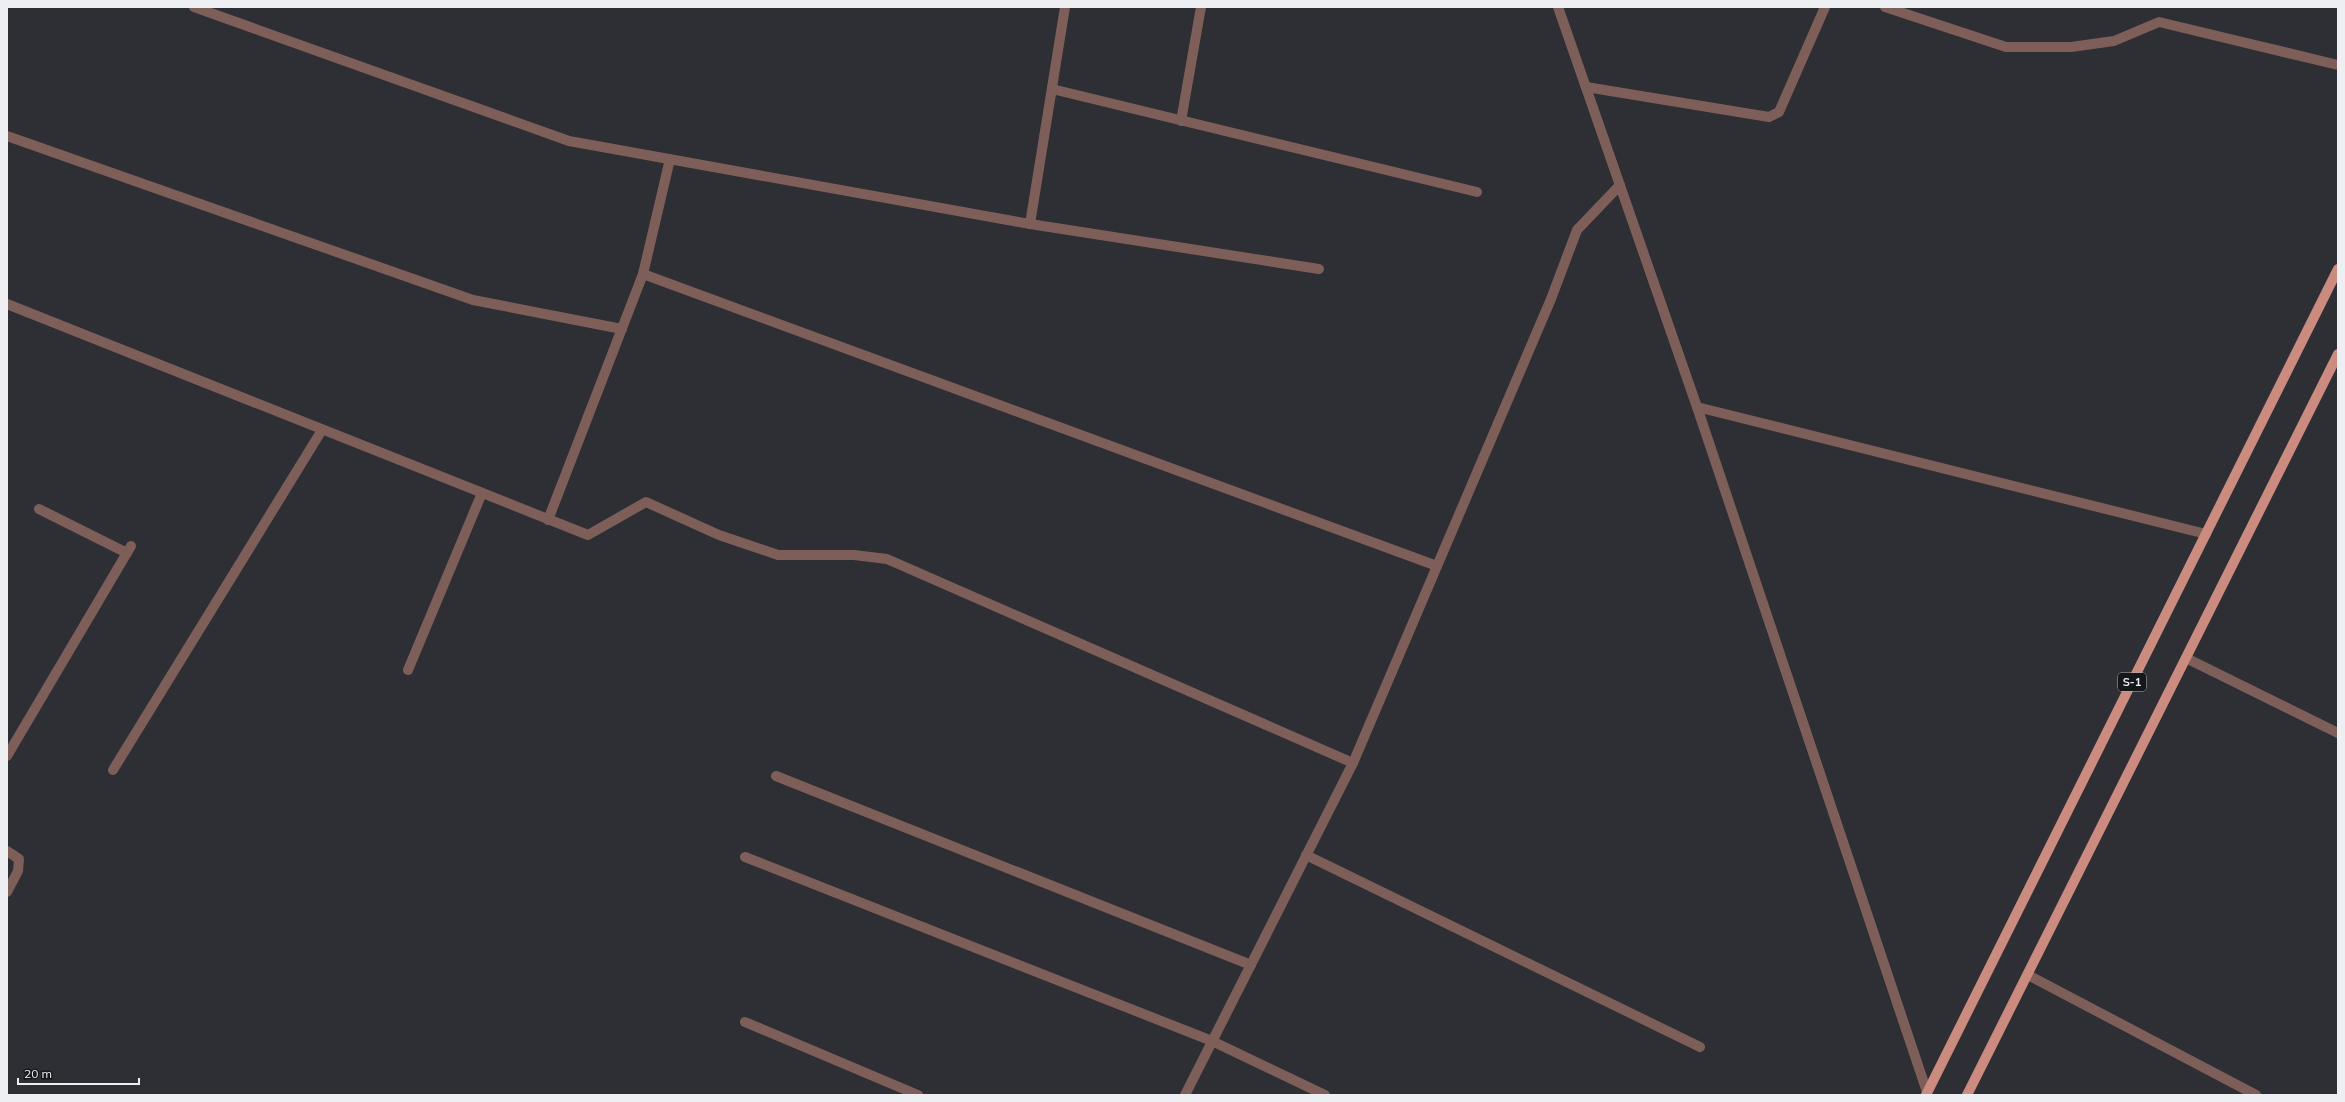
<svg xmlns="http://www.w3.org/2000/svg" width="2345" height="1102" font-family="Mulish,sans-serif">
<rect width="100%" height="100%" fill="#2e2e35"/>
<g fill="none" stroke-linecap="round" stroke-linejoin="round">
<!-- street -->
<g stroke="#7e5e58" stroke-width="10">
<polyline points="194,7 569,141 1030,224 1319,269"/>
<polyline points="1558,7 1697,407 1927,1092"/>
<polyline points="1885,7 2006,47 2071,47 2114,41 2159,22 2338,65"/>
<polyline points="1586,87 1769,117 1779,112 1825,7"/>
<polyline points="1052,89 1477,192"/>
<polyline points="1181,121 1201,7"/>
<polyline points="7,136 473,300 622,329"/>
<polyline points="1030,224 1065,7"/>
<polyline points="643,274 1437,566"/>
<polyline points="7,304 588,535 646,502 719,535 778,555 854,555 887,559 1353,763"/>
<polyline points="1697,407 2206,534"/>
<polyline points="39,509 127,553"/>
<polyline points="548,520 643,274 670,159"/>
<polyline points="2186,658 2338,733"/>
<polyline points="408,670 482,493"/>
<polyline points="7,756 131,546"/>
<polyline points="113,770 322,430"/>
<polyline points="776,776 1251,965"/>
<polyline points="7,851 19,859 18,871 7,892"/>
<polyline points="1306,855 1700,1047"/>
<polyline points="745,857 1212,1041 1325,1095"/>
<polyline points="2028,975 2256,1095"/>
<polyline points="745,1022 918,1095"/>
<polyline points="1185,1095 1353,763 1551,299 1577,230 1620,185"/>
</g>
<!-- primary -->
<g stroke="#cb8b7f" stroke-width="10">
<polyline points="1926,1095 2338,269"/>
<polyline points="1967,1095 2338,354"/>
</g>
</g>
<g text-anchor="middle" stroke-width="3" stroke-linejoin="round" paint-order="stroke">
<!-- shield labels -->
<rect fill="#16171a" stroke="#adaeb2" stroke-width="1" x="2118" y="673" width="28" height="18" rx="3"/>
<g font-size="11" font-weight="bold" fill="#eeeff3">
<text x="2132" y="686">S-1</text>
</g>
</g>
<!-- border -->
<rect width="2345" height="1102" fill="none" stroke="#eeeff3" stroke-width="16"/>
<!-- scale -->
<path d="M18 1078v6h121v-6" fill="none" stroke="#eeeff3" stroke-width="2"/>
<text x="24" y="1078" font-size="12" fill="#eeeff3" stroke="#16171a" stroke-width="3" paint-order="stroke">20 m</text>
</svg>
